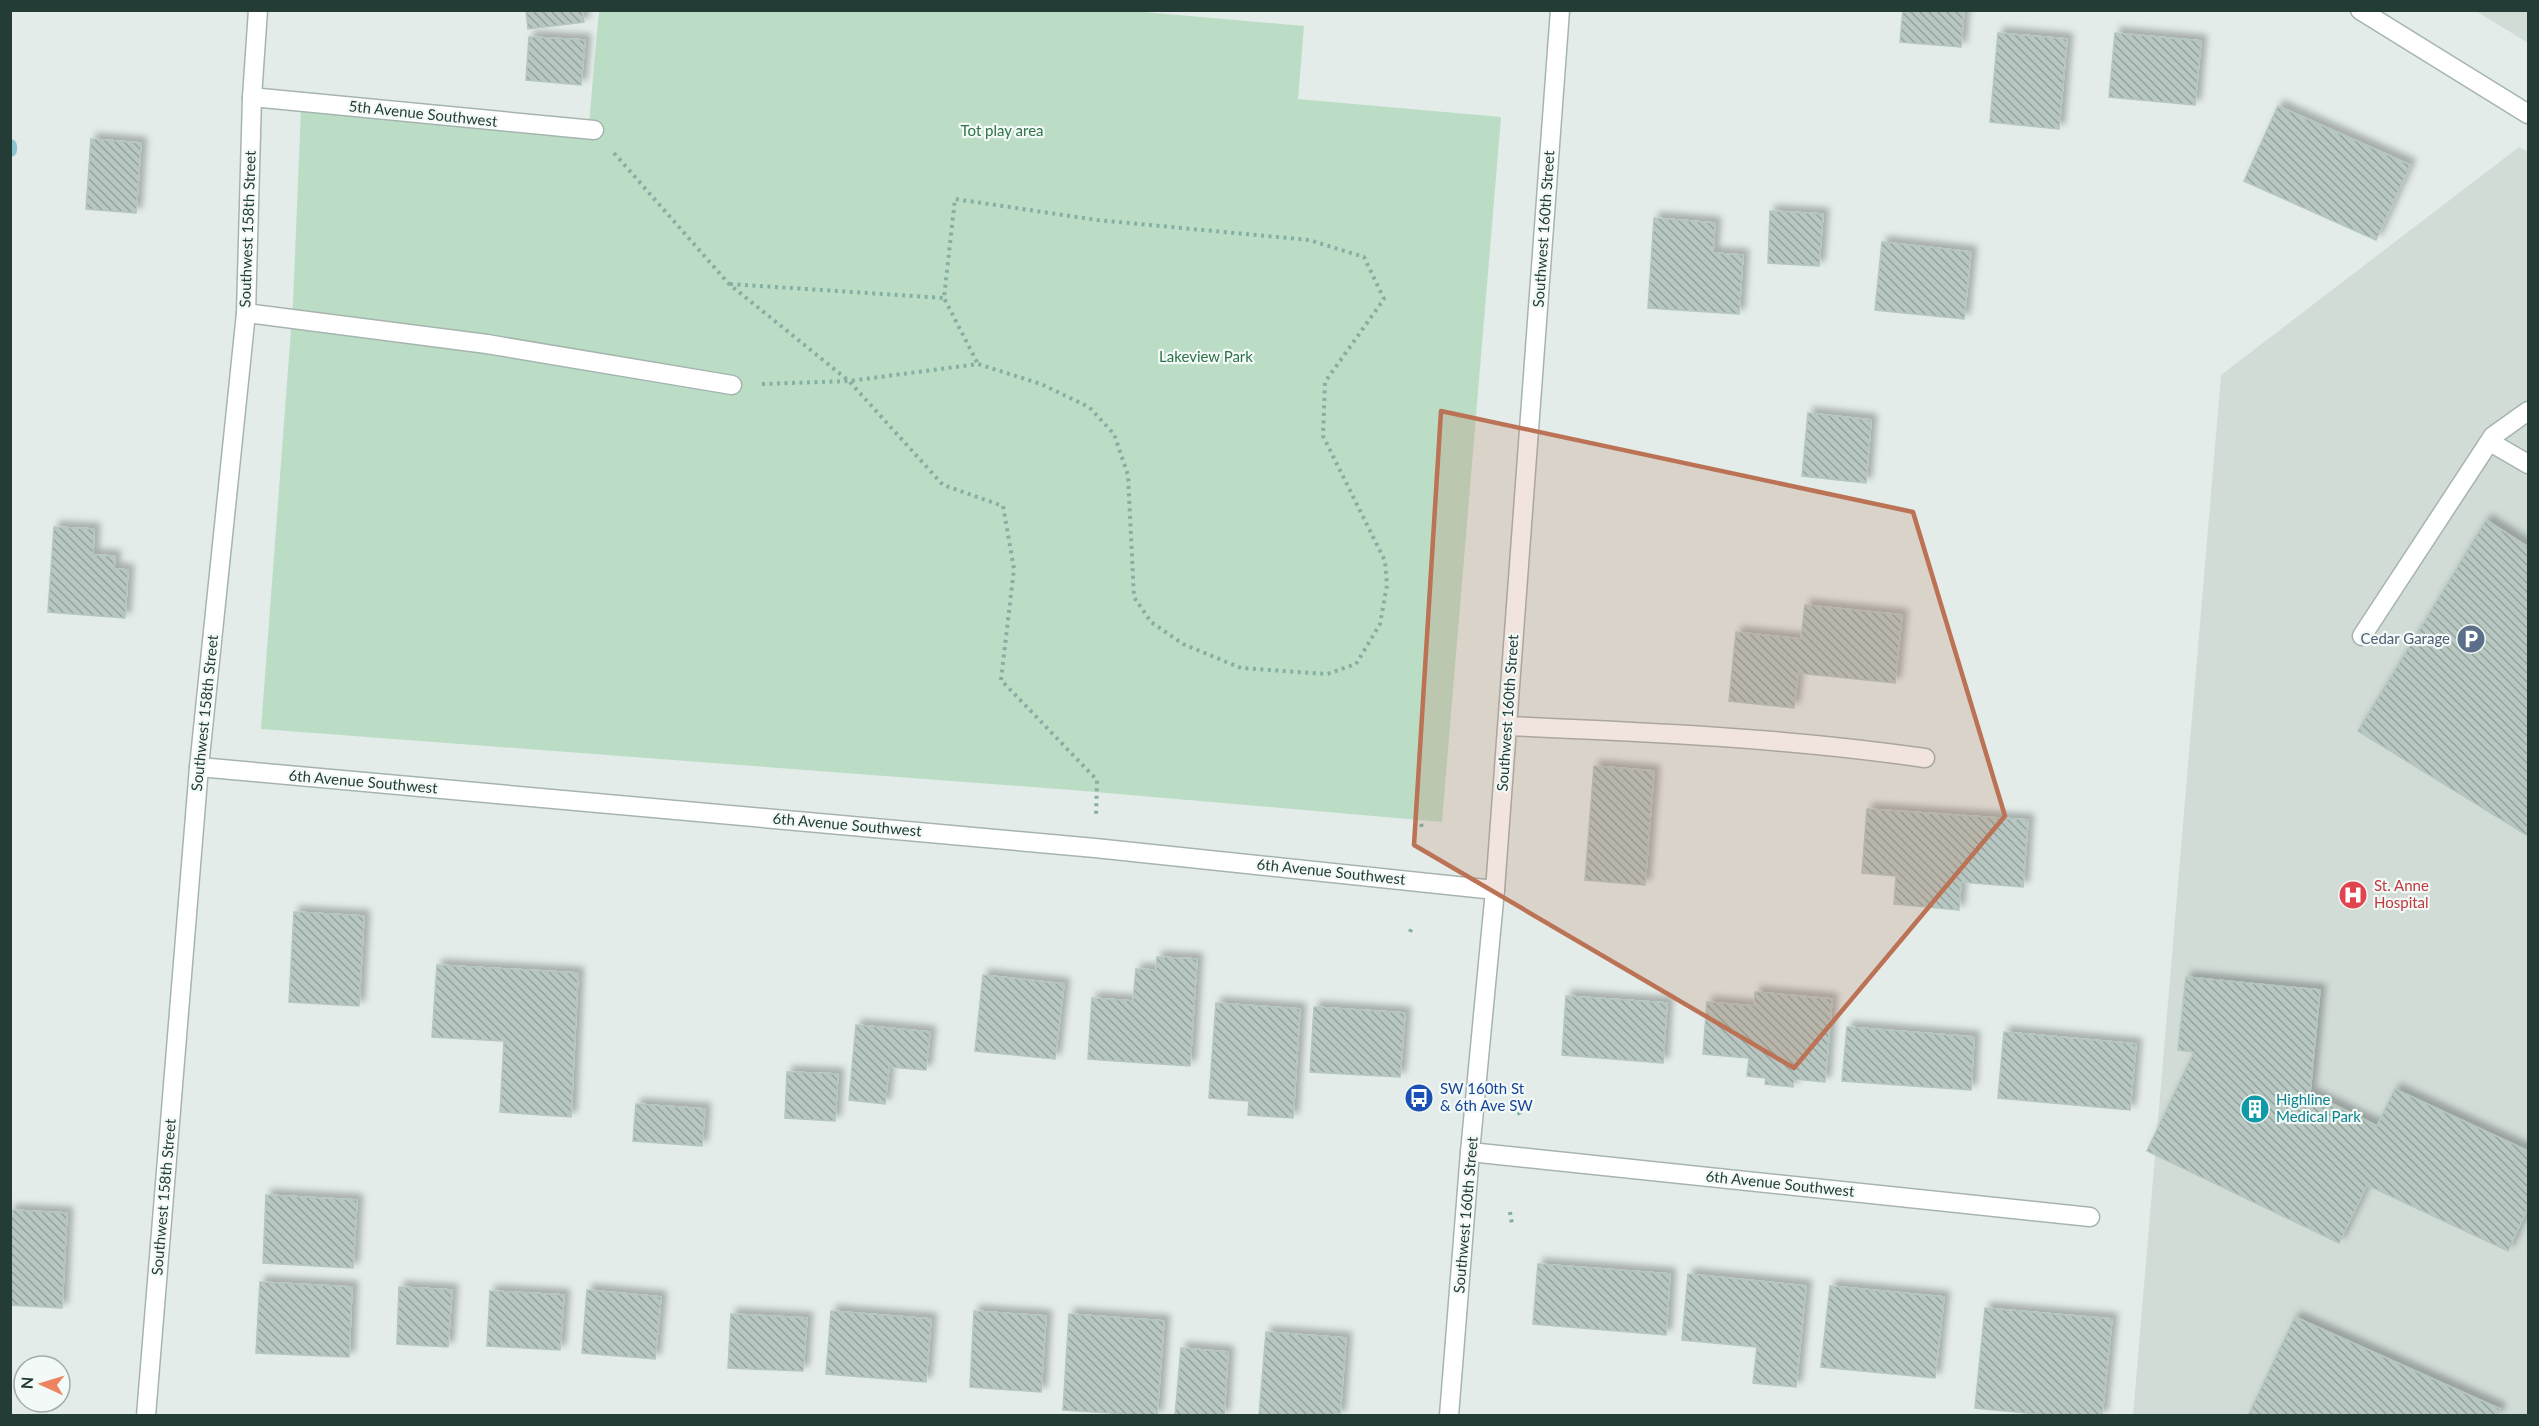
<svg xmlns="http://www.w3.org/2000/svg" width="2539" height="1426" font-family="Lato,sans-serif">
<defs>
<pattern id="building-back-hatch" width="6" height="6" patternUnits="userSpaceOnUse" patternTransform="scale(1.5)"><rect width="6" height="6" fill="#b8c7c1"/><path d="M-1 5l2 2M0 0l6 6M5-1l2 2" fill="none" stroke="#95a39e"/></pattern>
<filter id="shadow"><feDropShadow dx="5.5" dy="-5.5" stdDeviation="3" flood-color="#0004"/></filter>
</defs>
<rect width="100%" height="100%" fill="#e3ece8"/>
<!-- built -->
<g fill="#d1dcd7">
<polygon points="2476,11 2528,11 2528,43"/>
<polygon points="2519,147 2528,152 2528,1415 2133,1416 2221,375"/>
</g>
<!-- green -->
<polygon fill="#bcddc5" points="1121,10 1304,26 1298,99 1501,117 1442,822 1072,790 261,729 293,303 301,110 588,135 599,11"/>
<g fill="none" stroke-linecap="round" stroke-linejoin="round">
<!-- stream -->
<polyline stroke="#8cc5d0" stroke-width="14" points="10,146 10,150"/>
</g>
<!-- building -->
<g fill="url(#building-back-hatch)" stroke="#b5c6bf" stroke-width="1.5" filter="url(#shadow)">
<polygon points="526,10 582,10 584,22 528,29"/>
<polygon points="1903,10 1964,10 1961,47 1900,42"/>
<polygon points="1998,33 2067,39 2059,129 1990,122"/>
<polygon points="2115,33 2201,41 2195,105 2109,97"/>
<polygon points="529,37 585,40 581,85 526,80"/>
<polygon points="2278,106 2410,165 2376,240 2244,181"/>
<polygon points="91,139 141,143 136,213 86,209"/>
<polygon points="1770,211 1823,214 1819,266 1768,263"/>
<polygon points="1654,218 1715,223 1713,253 1743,255 1739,314 1648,308"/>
<polygon points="1882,242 1971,252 1964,319 1875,310"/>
<polygon points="1808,413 1871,420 1866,483 1802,476"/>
<polygon points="2486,520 2528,547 2528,836 2358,731"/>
<polygon points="54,527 94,529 93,555 115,556 114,569 128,570 125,618 48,612"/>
<polygon points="1805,605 1902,615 1895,683 1798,673 1794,708 1729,701 1736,632 1801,639"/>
<polygon points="1594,766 1654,771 1645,885 1585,880"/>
<polygon points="1867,809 2028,820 2023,887 1961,882 1959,910 1894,904 1896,876 1862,873"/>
<polygon points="294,912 364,916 359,1006 289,1002"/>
<polygon points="1157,957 1197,959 1190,1066 1088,1059 1092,998 1133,1001 1136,969 1156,970"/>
<polygon points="437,965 578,973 571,1117 500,1112 504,1041 432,1037"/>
<polygon points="983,975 1064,984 1055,1059 975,1051"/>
<polygon points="2186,977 2320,990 2310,1093 2377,1126 2395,1089 2528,1151 2528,1207 2508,1251 2367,1185 2339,1243 2147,1151 2194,1052 2178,1050"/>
<polygon points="1755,992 1832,999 1825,1082 1794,1079 1793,1087 1765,1084 1766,1078 1747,1076 1749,1058 1703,1054 1707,1002 1754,1006"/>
<polygon points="1566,996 1667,1003 1663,1063 1562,1055"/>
<polygon points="1216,1003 1300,1009 1293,1118 1248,1115 1249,1101 1209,1098"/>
<polygon points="1314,1007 1405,1013 1400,1077 1310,1072"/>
<polygon points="856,1025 930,1032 926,1070 889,1067 885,1104 849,1100"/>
<polygon points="1847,1027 1974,1037 1971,1090 1842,1081"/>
<polygon points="2004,1032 2136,1044 2130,1110 1998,1098"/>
<polygon points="787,1072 838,1074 835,1121 785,1118"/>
<polygon points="636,1104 705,1109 702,1146 633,1141"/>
<polygon points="266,1195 357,1200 353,1268 263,1263"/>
<polygon points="10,1210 67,1213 62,1308 10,1305"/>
<polygon points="1538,1264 1670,1274 1666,1335 1533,1324"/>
<polygon points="1688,1274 1806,1286 1796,1387 1753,1383 1757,1347 1682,1340"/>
<polygon points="260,1282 352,1287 349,1357 256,1353"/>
<polygon points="1830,1286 1944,1297 1935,1378 1821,1367"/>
<polygon points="399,1287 452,1290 448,1347 397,1344"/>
<polygon points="587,1290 661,1297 655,1359 582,1353"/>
<polygon points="490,1291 564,1295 560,1350 487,1346"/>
<polygon points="1985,1308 2112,1319 2102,1416 2056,1416 1975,1408"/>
<polygon points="831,1311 931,1319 926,1382 826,1374"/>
<polygon points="974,1311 1046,1316 1041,1392 970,1387"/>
<polygon points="731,1314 807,1318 803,1371 728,1368"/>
<polygon points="1069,1314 1164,1321 1157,1416 1063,1410"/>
<polygon points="2295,1317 2500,1409 2497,1416 2248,1416"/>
<polygon points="1266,1332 1346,1338 1340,1416 1259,1416"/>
<polygon points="1181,1348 1228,1352 1224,1416 1175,1416"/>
</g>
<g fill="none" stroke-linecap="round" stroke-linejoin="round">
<!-- minor casing -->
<g stroke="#a6b4af" stroke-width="21">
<g id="minor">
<polyline points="2360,10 2528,114"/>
<polyline points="252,97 594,130"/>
<polyline points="246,313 487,344 732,385"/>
<polyline points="2490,442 2528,464"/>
<polyline points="2362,636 2493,436 2528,411"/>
<path d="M 1508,726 C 1646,732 1787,738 1925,758"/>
<polyline points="199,767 1095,848 1495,890"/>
<polyline points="1470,1152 2090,1217"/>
<polyline points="146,1416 199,767 246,313 252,97 258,10"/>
<polyline points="1449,1416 1470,1152 1495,890 1560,10"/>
</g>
</g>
<!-- path -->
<g stroke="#84afa2" stroke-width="4" stroke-dasharray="3 4.5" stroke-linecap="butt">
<polyline points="614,153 729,284 849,381 943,485 1003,506 1014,569 1001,680 1097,780 1096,817"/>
<polyline points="730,284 944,298"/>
<polyline points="762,384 849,381 978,364 1041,384 1089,407 1114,434 1128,475 1134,597 1151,622 1183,644 1241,668 1327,674 1356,664 1380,624 1387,585 1385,561 1323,436 1325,382 1384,299 1364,257 1309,240 1097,220 955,199 944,298 978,364"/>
<polyline points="1421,824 1423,830"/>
<polyline points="1410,932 1412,927"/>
<polyline points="1514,1106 1522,1117"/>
<polyline points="1510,1212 1512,1224"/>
</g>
<!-- minor -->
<use href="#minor" stroke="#fff" stroke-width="18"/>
</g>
<!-- marked area -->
<path fill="#bb7255" fill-opacity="0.2" stroke="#bb7255" stroke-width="4.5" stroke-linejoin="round" d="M 1441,411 L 1913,512 L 2005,816 L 1794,1068 L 1414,845 Z"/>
<!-- icons -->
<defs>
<g id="parking-disc" transform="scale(1.5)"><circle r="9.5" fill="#5c6f8a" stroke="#f3f9f6"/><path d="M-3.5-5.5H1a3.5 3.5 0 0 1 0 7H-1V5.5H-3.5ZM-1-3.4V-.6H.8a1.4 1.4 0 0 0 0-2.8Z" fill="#fff"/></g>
<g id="hospital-disc" transform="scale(1.5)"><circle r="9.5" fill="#e0444e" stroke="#f3f9f6"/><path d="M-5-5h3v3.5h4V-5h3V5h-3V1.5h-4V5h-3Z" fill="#fff"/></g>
<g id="bus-disc" transform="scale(1.5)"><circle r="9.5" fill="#1a4fb4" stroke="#f3f9f6"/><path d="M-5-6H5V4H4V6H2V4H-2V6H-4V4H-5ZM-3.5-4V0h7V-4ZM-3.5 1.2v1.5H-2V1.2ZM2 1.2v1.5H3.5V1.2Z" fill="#fff"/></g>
<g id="building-disc" transform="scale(1.5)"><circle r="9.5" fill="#0f9aa8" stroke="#f3f9f6"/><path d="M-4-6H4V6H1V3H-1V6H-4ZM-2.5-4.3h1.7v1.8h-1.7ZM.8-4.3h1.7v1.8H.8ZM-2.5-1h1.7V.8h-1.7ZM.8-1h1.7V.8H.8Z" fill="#fff"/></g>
</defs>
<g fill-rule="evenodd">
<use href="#parking-disc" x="2471" y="639"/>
<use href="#hospital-disc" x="2353" y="895"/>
<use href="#bus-disc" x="1419" y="1098"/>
<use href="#building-disc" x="2255" y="1109"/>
</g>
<g text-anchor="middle" stroke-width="4.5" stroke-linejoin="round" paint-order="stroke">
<!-- street labels -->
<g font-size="15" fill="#233d36" stroke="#f3f9f6">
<text transform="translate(423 114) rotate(6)" y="5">5th Avenue Southwest</text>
<text transform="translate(248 229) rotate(-88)" y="5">Southwest 158th Street</text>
<text transform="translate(1544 229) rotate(-86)" y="5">Southwest 160th Street</text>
<text transform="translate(205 713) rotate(-84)" y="5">Southwest 158th Street</text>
<text transform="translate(1508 713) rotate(-86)" y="5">Southwest 160th Street</text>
<text transform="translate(363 782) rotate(5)" y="5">6th Avenue Southwest</text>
<text transform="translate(847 825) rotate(5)" y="5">6th Avenue Southwest</text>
<text transform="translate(1331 872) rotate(6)" y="5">6th Avenue Southwest</text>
<text transform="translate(1780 1184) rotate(6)" y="5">6th Avenue Southwest</text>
<text transform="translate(164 1197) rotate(-85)" y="5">Southwest 158th Street</text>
<text transform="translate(1466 1215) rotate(-85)" y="5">Southwest 160th Street</text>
</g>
<!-- park labels -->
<g font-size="15" fill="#2e7349" stroke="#f3f9f6">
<text x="1002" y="136">Tot play area</text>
<text x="1206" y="362">Lakeview Park</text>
</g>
<!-- service labels -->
<g font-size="15" fill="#4e5e75" stroke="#f3f9f6" text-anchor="end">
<text x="2450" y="644">Cedar Garage</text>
</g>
<!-- health labels -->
<g font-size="15" fill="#be3a42" stroke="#f3f9f6" text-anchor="start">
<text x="2374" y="891">St. Anne<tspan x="2374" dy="17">Hospital</tspan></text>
</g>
<!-- transit labels -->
<g font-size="15" fill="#164399" stroke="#f3f9f6" text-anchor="start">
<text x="1440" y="1094">SW 160th St<tspan x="1440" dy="17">&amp; 6th Ave SW</tspan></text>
</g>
<!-- culture labels -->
<g font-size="15" fill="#0d838f" stroke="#f3f9f6" text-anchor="start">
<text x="2276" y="1105">Highline<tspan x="2276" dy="17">Medical Park</tspan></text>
</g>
</g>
<!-- border -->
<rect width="2539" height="1426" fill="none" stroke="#233d36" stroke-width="24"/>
<!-- north arrow -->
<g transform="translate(42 1384) rotate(274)"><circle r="28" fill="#f3f9f6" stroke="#a0aea9" stroke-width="1.5"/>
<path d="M0-4.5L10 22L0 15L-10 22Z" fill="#ee835f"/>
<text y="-9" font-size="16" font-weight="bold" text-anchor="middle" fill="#233d36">N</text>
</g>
</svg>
